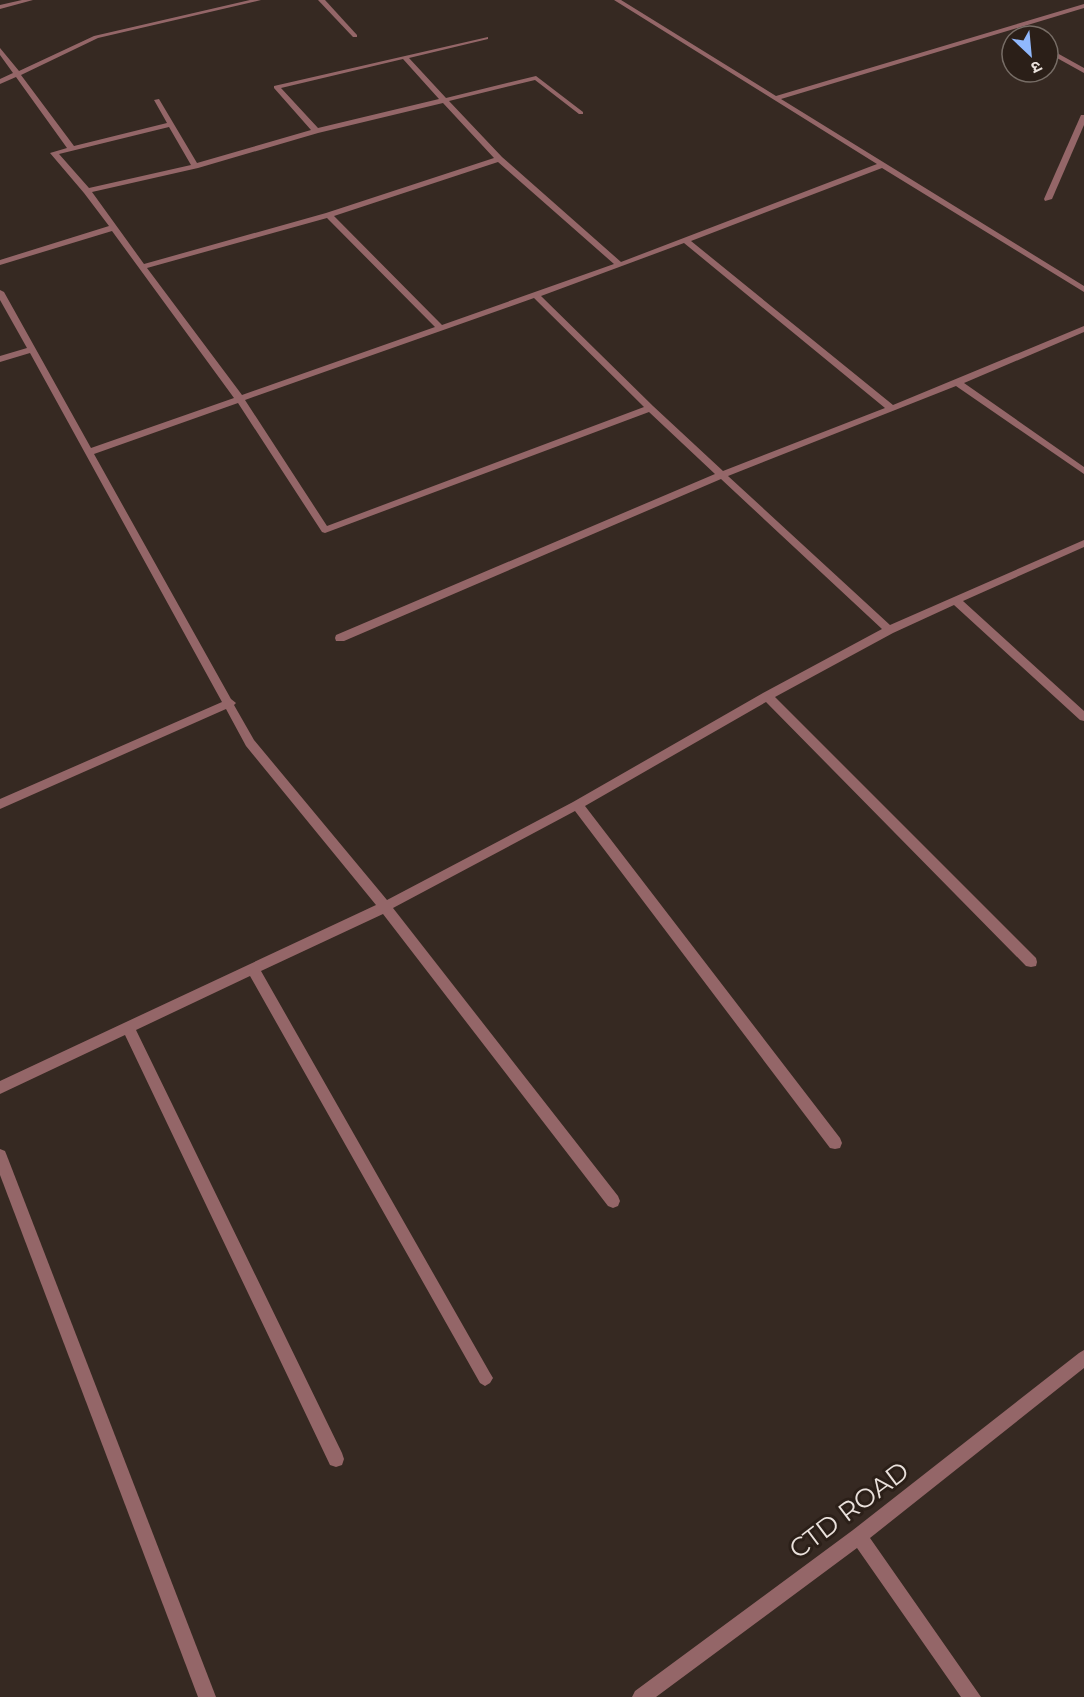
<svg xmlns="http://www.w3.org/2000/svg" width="1084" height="1697" font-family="Montserrat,'Noto Sans Devanagari',sans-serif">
<rect width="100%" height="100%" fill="#362922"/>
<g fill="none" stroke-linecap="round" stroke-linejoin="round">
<!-- minor -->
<g fill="#946668" fill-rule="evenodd">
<polygon points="22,0 33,0 0,9 0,5"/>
<path d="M 250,0 L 261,0 L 98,38 L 21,75 L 74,146 L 167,123 L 154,100 L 159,99 L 197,163 L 311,130 L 274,88 L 274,86 L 488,37 L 488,39 L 409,58 L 446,98 L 536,76 L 583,112 L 583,114 L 579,114 L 535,80 L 449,101 L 502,157 L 621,262 L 877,164 L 614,0 L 621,0 L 776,96 L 1084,4 L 1084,8 L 781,99 L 1084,286 L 1084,292 L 882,168 L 691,241 L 893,405 L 1084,326 L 1084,332 L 964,383 L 1084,467 L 1084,474 L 956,386 L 728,476 L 890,625 L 1084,540 L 1084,547 L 963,601 L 1084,711 L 1084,721 L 1080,720 L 954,605 L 893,633 L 775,697 L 1036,958 L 1037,962 L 1036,966 L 1031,967 L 1026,966 L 766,702 L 585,806 L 840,1138 L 842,1143 L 840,1148 L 835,1149 L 830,1148 L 575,811 L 393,908 L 618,1196 L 620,1201 L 618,1206 L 613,1208 L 608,1206 L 383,914 L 261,971 L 490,1373 L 493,1378 L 490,1383 L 485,1386 L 480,1383 L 250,976 L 136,1030 L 342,1453 L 344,1459 L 342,1465 L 336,1467 L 330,1465 L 125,1035 L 0,1094 L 0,1081 L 376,905 L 246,746 L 226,709 L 0,809 L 0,799 L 222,702 L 30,353 L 0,362 L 0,356 L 27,348 L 0,300 L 0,290 L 4,292 L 91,448 L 234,398 L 112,231 L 0,265 L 0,260 L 109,226 L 84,193 L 50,153 L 67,148 L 16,77 L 0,84 L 0,79 L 13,73 L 0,55 L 0,48 L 19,71 L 94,36 ZM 403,59 L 439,99 L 318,128 L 281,88 ZM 443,103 L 494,158 L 326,213 L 144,264 L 92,192 L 198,168 L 318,133 ZM 169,127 L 191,165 L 89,188 L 59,154 ZM 498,162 L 614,264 L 442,325 L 334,216 ZM 327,218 L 435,327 L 242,395 L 147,268 ZM 684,243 L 885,408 L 723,471 L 653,406 L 541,296 ZM 534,298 L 644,407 L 327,526 L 245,400 ZM 238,403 L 322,532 L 325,533 L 649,412 L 715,474 L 336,635 L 335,638 L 336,641 L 344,641 L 721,479 L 882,629 L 763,693 L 573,802 L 387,900 L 254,740 L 234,705 L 236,703 L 231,699 L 94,454 Z"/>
<polygon points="318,0 325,0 357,35 357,37 353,37"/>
<polygon points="1048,48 1084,68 1084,73 1048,53"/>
<polygon points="1081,115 1084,115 1084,125 1052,199 1045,201 1044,199"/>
<polygon points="0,1149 5,1151 7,1156 216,1697 198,1697 0,1175"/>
<polygon points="1084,1350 1084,1368 870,1538 981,1697 961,1697 857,1548 656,1697 632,1697 635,1691 853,1530 1079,1353"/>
</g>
</g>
<g text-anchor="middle" stroke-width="6" stroke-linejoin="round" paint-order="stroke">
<!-- near-street labels -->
<g font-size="26" fill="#eae1dc" stroke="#2b1f18">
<text transform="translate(849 1510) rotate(-37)" y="9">CTD ROAD</text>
</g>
</g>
<!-- north arrow -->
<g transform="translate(1030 54) rotate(154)"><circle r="28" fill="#2b1f18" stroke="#776d66" stroke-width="1.5"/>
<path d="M0-4.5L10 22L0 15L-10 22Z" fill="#90b8fd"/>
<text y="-9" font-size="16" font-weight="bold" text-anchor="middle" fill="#eae1dc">उ</text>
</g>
</svg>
